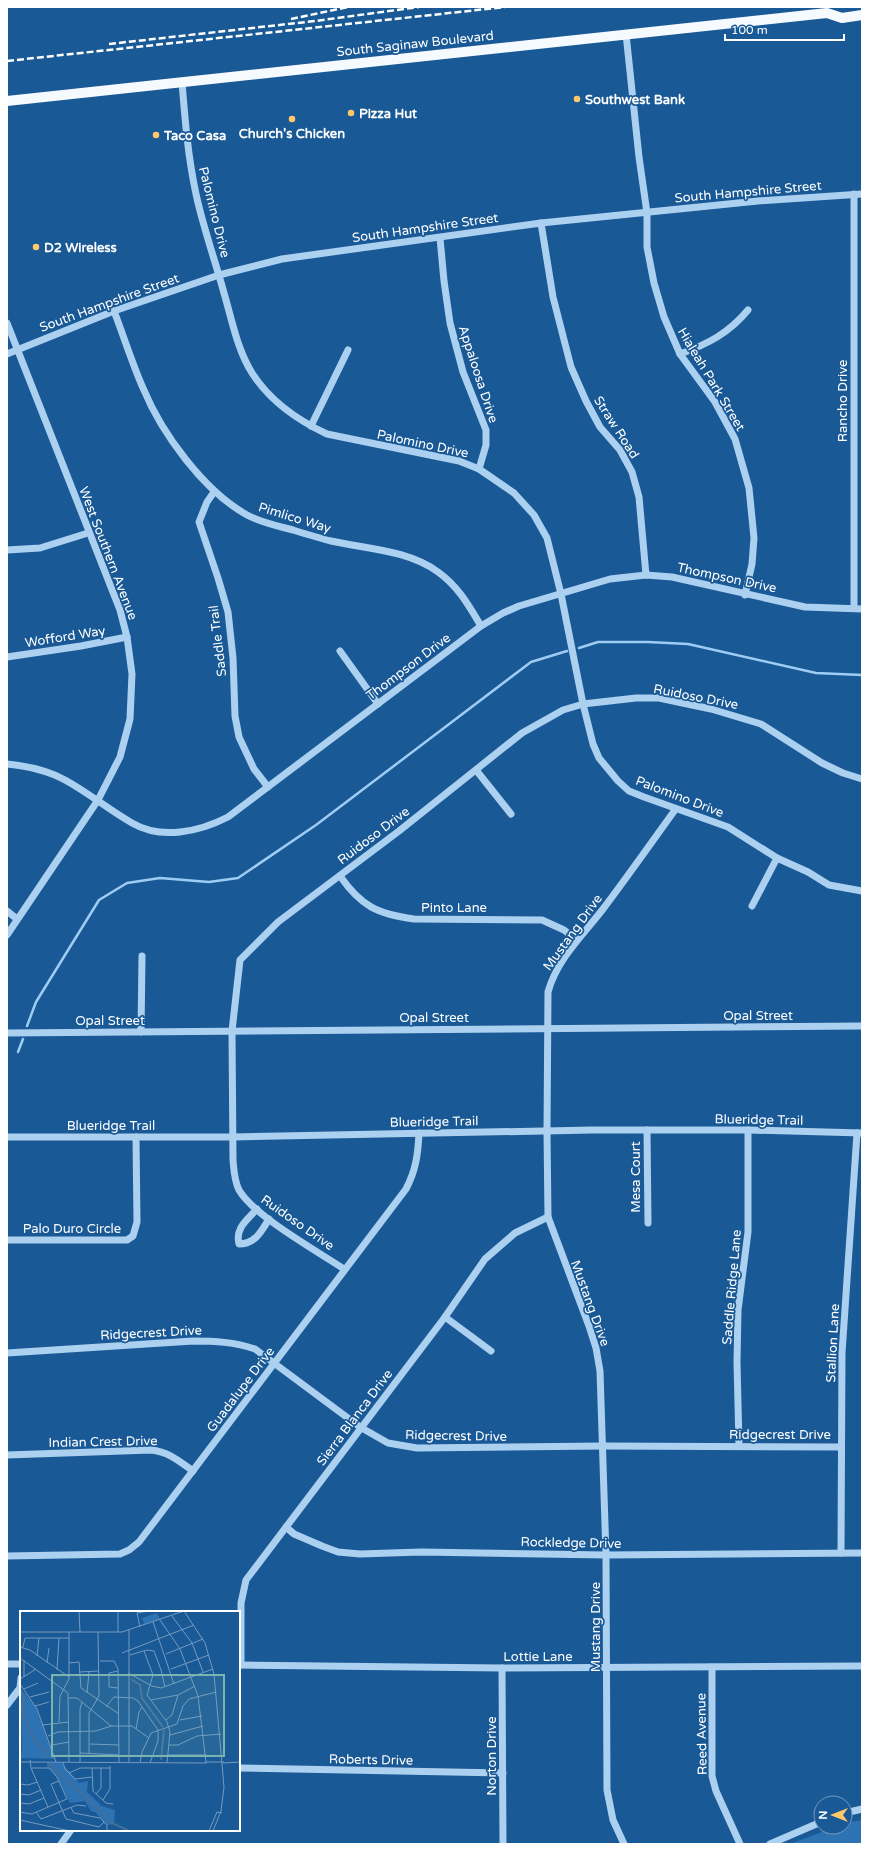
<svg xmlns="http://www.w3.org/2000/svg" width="869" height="1851" font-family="'Varela Round',sans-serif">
<rect width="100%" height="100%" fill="#195996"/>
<!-- park -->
<polygon fill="#2d73b4" points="862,1820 862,1844 790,1844 835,1827 845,1827 845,1823"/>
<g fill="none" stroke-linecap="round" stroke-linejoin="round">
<!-- stream -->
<g stroke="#9fccf2" stroke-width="2.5">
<polyline points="579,648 598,642 648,642 688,644 816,673 862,675"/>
<polyline points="27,1026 36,1002 99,900 127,883 160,878 209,882 238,878 316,825 531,662 567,651"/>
<polyline points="18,1052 23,1039"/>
</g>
<!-- minor -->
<g stroke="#acd0f0" stroke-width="7">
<polyline points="626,34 639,157 647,213 647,247 654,283 664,317 680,354 715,402 735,439 749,488 754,538 752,564 745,595"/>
<path d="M 182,82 C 185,120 188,157 196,194 C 203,227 215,260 224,293 C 232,320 237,349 252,373 C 270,401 297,420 327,434 L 459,461 L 479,469 L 514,493 L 534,515 L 547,538 L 561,594 L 583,704 L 593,744 L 599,758 L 618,781 L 629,791 L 644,797 L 728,827 L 777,858 L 808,872 L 829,885 L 862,891"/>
<polyline points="541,223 553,297 571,367 586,401 600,427 620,450 632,472 639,497 646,575"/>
<polyline points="440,238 444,281 450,323 463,372 486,430 486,445 479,469"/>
<path d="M 114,311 C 124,337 132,363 143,388 C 162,434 204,491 247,515 C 262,523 278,526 293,530 C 306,534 319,538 331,541 C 367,549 408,550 438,572 C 458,586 469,606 481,626"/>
<polyline points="7,323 120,610 127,637 132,674 130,719 120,757 98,800 7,935"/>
<polyline points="7,354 114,311 219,275 282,259 541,223 758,201 862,194"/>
<path d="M 680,354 C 708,344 729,333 748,310"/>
<polyline points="311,426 348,350"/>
<polyline points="214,492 207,502 199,522 218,578 228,612 233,658 235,716 239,737 254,769 268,787"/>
<polyline points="7,550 40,548 88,533"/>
<polyline points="854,608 854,194"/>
<polyline points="340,651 378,704"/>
<polyline points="7,657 81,646 127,637"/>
<path d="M 7,764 C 27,766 47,770 65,780 C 89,793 109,810 132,823 C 161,840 199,832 228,817 L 481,626 L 503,613 L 519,606 L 610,579 L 646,575 L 672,577 L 805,607 L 862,609"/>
<polyline points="476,770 511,814"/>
<path d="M 340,876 C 361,906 377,914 414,919 L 542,920 L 564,930 L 577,940"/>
<polyline points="752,906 777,858"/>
<polyline points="7,911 17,919"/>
<polyline points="141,1032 142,956"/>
<polyline points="7,1033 862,1026"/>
<polyline points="647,1130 648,1223"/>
<polyline points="7,1137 233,1137 592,1130 748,1130 862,1133"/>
<path d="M 257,1209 C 247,1220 235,1228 239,1244 C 255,1244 261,1232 269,1219"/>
<polyline points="7,1240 127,1240 133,1236 137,1222 136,1137"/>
<path d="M 344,1269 C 317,1251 254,1216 239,1190 C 234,1180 234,1170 233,1160 L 232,1031 L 240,960 L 278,922 L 399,831 L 522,733 L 563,710 L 583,704 L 636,698 L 659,698 L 711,709 L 761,724 L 822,763 L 843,773 L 862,779"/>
<polyline points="445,1317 491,1351"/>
<path d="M 7,1353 L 193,1341 C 215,1341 234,1342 255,1349 L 360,1427 L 388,1443 L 417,1448 L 603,1446 L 841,1447"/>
<polyline points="739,1446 737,1362 738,1310 748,1232 748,1130"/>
<path d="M 7,1455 L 151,1450 C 169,1452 179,1461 193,1471"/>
<polyline points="286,1527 294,1534 322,1546 338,1552 360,1554 421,1552 606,1555 862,1553"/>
<polyline points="841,1553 842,1353 857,1133"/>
<path d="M 7,1556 L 120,1554 L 129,1550 L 139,1542 L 406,1189 C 416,1170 418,1154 419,1133"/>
<polyline points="7,1664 21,1664"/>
<polyline points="239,1665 502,1668 862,1666"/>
<polyline points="241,1665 241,1603 246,1580 445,1317 485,1259 515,1233 548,1217"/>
<polyline points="712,1667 712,1776 716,1791 740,1844"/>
<polyline points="502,1668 503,1844"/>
<polyline points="7,1705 20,1688 21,1678"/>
<polyline points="239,1768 503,1773"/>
<polyline points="845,1813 862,1809"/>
<polyline points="61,1844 71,1830"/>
<path d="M 624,1844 L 613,1820 L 607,1790 L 606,1555 L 600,1371 L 596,1348 L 589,1326 L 548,1217 L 547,1131 L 548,992 C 557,959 583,935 603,909 C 628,876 651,843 675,810"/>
<polyline points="770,1844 821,1822"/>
</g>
<!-- major -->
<polyline stroke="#f5faff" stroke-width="10" points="7,101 827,13 842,18 862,15"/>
<!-- rail -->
<g stroke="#fff" stroke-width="2.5" stroke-dasharray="7 3" stroke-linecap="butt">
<polyline points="291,19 348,7"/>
<polyline points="109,44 315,21 419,7"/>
<polyline points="7,61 505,7"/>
</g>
</g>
<!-- markers -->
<g fill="#ffc96b" stroke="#195996" stroke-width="1.5">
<circle cx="577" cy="99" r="4"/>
<circle cx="351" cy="113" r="4"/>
<circle cx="292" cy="119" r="4"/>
<circle cx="156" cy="135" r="4"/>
<circle cx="36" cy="247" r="4"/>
</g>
<g text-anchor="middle" stroke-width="3.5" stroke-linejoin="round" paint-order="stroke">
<!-- street labels -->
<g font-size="13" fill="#fff" stroke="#195996">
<text transform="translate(415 43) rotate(-6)" y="5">South Saginaw Boulevard</text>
<text transform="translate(748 191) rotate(-5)" y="5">South Hampshire Street</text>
<text transform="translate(215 212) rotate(76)" y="5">Palomino Drive</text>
<text transform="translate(425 227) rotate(-8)" y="5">South Hampshire Street</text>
<text transform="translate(109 302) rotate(-20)" y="5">South Hampshire Street</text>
<text transform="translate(479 374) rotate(72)" y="5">Appaloosa Drive</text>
<text transform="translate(712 379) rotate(59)" y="5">Hialeah Park Street</text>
<text transform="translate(842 401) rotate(-90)" y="5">Rancho Drive</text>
<text transform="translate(617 427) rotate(57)" y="5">Straw Road</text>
<text transform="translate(423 443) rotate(12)" y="5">Palomino Drive</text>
<text transform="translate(295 517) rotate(17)" y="5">Pimlico Way</text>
<text transform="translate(109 553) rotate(69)" y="5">West Southern Avenue</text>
<text transform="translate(727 577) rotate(12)" y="5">Thompson Drive</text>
<text transform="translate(65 636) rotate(-9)" y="5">Wofford Way</text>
<text transform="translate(217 641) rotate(-97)" y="5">Saddle Trail</text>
<text transform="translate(408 666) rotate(-37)" y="5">Thompson Drive</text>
<text transform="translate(696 696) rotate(11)" y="5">Ruidoso Drive</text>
<text transform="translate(680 796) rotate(21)" y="5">Palomino Drive</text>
<text transform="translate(373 835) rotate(-37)" y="5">Ruidoso Drive</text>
<text x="454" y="912">Pinto Lane</text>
<text transform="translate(572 932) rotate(-54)" y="5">Mustang Drive</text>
<text x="758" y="1020">Opal Street</text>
<text x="434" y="1022">Opal Street</text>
<text x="110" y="1025">Opal Street</text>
<text transform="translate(759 1119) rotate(1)" y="5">Blueridge Trail</text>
<text transform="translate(434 1121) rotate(-1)" y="5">Blueridge Trail</text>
<text x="111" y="1130">Blueridge Trail</text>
<text transform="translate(635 1177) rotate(-90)" y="5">Mesa Court</text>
<text transform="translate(298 1222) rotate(35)" y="5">Ruidoso Drive</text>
<text x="72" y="1233">Palo Duro Circle</text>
<text transform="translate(731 1287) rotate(-85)" y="5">Saddle Ridge Lane</text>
<text transform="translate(591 1303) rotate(70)" y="5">Mustang Drive</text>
<text transform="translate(151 1332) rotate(-3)" y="5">Ridgecrest Drive</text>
<text transform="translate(832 1343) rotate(-87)" y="5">Stallion Lane</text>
<text transform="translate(240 1389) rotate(-53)" y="5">Guadalupe Drive</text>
<text transform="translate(354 1417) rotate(-53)" y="5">Sierra Blanca Drive</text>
<text x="780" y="1439">Ridgecrest Drive</text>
<text transform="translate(456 1435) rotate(1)" y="5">Ridgecrest Drive</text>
<text transform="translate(103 1441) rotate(-1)" y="5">Indian Crest Drive</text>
<text transform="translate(571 1542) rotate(1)" y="5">Rockledge Drive</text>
<text transform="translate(595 1627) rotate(-90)" y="5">Mustang Drive</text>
<text x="538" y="1661">Lottie Lane</text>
<text transform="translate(701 1734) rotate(-91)" y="5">Reed Avenue</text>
<text transform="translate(491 1756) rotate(-90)" y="5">Norton Drive</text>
<text transform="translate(371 1759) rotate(1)" y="5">Roberts Drive</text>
</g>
<!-- poi labels -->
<g font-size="13" font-weight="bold" fill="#fff" stroke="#195996" text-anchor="start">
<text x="585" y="104">Southwest Bank</text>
<text x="359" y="118">Pizza Hut</text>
<text x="292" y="138" text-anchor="middle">Church's Chicken</text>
<text x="164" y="140">Taco Casa</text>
<text x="44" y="252">D2 Wireless</text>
</g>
</g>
<!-- overview -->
<g transform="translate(20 1611)">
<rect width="220" height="220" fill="#195996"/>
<path d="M 27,152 L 42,152 L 59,172 L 68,170 L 67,181 L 82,195 L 95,199 L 94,213 L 87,214 L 75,201 L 71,200 L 65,190 L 66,188 Z" fill="#2d73b4"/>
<path d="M 137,2 L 140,8 L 124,13 L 122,7 Z" fill="#2d73b4"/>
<path d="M 0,77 L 15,95 L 35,148 L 0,147 L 2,138 ZM 27,152 L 66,188 L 65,190 L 50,192 L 37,165 L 27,155 Z" fill="#2d73b4"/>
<path fill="none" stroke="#43709b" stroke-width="2" d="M 111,68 L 120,74 L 122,87 L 143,116M 0,81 L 6,85 L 2,93 L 5,108 L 17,133 L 25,140 L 26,147M 141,149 L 144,119M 28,152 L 83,202 L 88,210 L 109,220"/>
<path fill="none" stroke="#759bc0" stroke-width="1" d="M 59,0 L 60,21M 117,2 L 120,16M 117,2 L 129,0M 152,5 L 172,32 L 183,61M 140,9 L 160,38 L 178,85 L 186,151M 133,11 L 154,73M 0,21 L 102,21 L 164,0 L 185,32 L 194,63 L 204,176 L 201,200 L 193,220M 98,21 L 98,0M 0,36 L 10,39 L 49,66M 3,36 L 5,27 L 49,27M 124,40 L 133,64 L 127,84 L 147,111 L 150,121 L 147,152M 102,42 L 174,14M 146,43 L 183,28M 110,44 L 127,39 L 134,40 L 141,59 L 145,76M 17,45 L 19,27M 0,47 L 48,82 L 49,151M 80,50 L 94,50 L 98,58 L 99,151M 27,52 L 29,37M 49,52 L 59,51 L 61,77 L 99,103M 151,58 L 189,44M 37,59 L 39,27M 59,61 L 79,60M 108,62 L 132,75 L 141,77 L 193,58M 4,66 L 4,49M 0,68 L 16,58M 0,73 L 17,98 L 36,151M 98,77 L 89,76 L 89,62 L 98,60M 4,78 L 18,72M 67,82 L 69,61M 10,86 L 29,81M 49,87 L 57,87 L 91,115M 131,89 L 158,84M 15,95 L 29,91M 86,96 L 94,86 L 113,87 L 118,90 L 138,119 L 138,130 L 130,152M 146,109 L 152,104 L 158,84 L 175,75M 160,109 L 182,105M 39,111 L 40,85 L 49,68 L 49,21M 22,114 L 49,111M 116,118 L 119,101 L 122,96M 150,124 L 183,115M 28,125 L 38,121 L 76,120 L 91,115 L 112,115 L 129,127M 70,133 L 99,134M 32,134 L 49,131M 149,134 L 158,134 L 177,125 L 201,123M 60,142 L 99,144M 69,142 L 69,102 L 79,85 L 78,21M 147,144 L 186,144M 10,149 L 11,157 L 28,196M 0,151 L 187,152M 43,151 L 45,158 L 55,168 L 72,166M 60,151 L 60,98 L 62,91M 109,151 L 109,19M 185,151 L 204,151M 120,152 L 122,141 L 131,122 L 157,113 L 163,95 L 169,88 L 196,81M 203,152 L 220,151M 0,157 L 0,173 L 8,174 L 17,171M 72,157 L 73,180 L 86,192 L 93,193M 49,162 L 60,157 L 90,157M 39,170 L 31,173 L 46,208 L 79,216 L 84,211M 0,183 L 9,184 L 21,179M 76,183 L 81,177 L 81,157M 83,189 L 90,178 L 90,155M 0,192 L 9,193 L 24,187M 51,197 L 54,202 L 80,207 L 87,214 L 87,220M 0,201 L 12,203 L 47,188 L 37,166 L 29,157 L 12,157M 16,201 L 21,208 L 57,194 L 66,195M 0,209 L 50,220M 189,220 L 197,201 L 202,202"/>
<path fill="#7bb4af" fill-opacity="0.15" stroke="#7bb4af" stroke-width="2" d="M 32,64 L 204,64 L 204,145 L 32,145 Z"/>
<rect width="220" height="220" fill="none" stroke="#fff" stroke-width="2"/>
</g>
<!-- border -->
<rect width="869" height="1851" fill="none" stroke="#ffffff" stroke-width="16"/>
<!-- north arrow -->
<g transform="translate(833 1815) rotate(270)"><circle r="19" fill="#195996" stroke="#759bc0"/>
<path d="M0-3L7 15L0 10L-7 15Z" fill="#ffc96b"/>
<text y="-6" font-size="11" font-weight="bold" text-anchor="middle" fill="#ffffff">N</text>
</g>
<!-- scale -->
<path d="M725 34v6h119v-6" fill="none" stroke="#ffffff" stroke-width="2"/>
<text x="731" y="34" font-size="12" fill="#ffffff" stroke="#195996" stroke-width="3" paint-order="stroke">100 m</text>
</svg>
